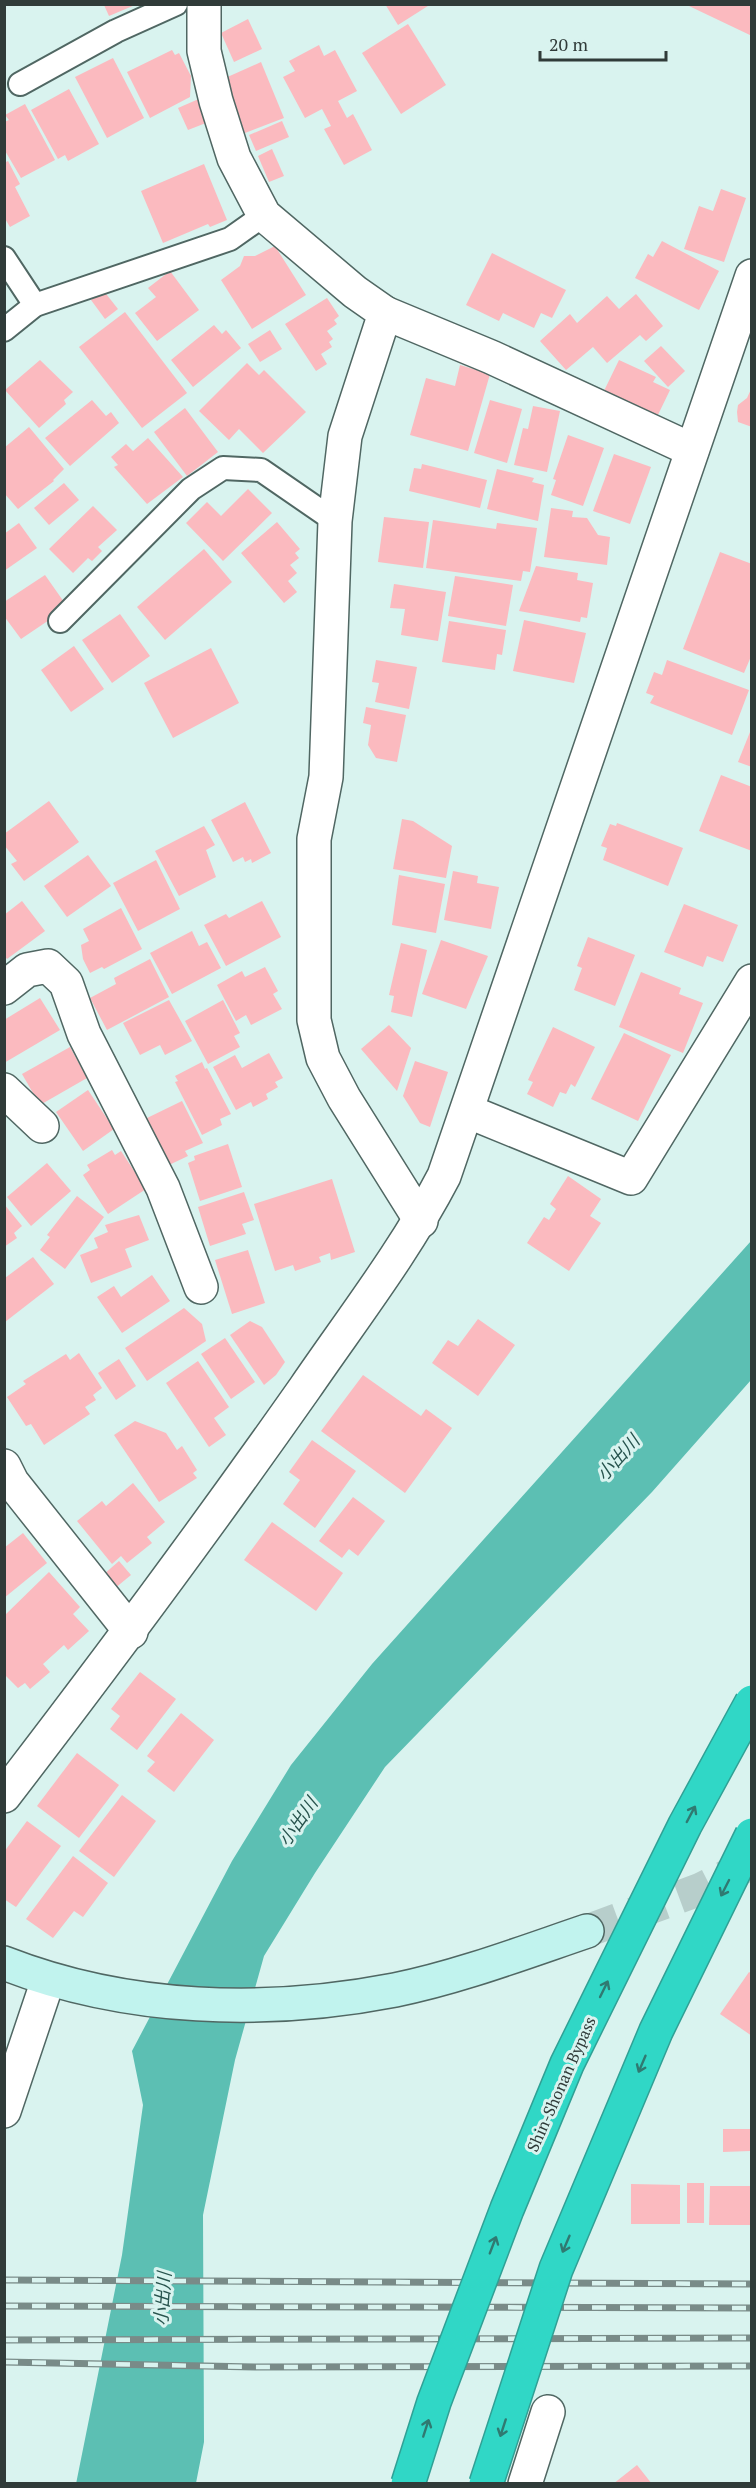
<svg xmlns="http://www.w3.org/2000/svg" width="756" height="2488" font-family="'PT Serif','Noto Sans JP',serif">
<rect width="100%" height="100%" fill="#d9f3ef"/>
<!-- water -->
<polygon fill="#5cbfb3" points="751,1241 751,1380 652,1492 385,1767 315,1873 264,1956 235,2060 203,2215 204,2442 196,2483 76,2484 122,2255 143,2105 132,2051 232,1861 291,1765 372,1664"/>
<!-- building -->
<g fill="#fbbabf">
<polygon points="385,4 431,4 398,25"/>
<polygon points="689,4 752,4 752,36 689,6"/>
<polygon points="104,5 135,5 109,16"/>
<polygon points="248,19 262,49 234,62 221,33"/>
<polygon points="408,24 446,85 401,114 362,53"/>
<polygon points="319,45 324,56 335,50 357,91 338,101 347,118 353,114 372,150 344,165 324,129 331,126 322,109 305,118 283,77 295,71 289,61"/>
<polygon points="172,50 175,55 179,53 191,76 190,97 150,118 127,72"/>
<polygon points="113,58 144,118 107,138 75,77"/>
<polygon points="261,62 284,118 245,133 223,79"/>
<polygon points="69,89 99,144 68,161 65,155 58,159 31,110"/>
<polygon points="201,98 211,121 188,130 178,108"/>
<polygon points="25,104 55,160 21,178 4,149 4,122 9,120 5,115"/>
<polygon points="282,121 289,137 256,151 249,135"/>
<polygon points="272,149 284,176 269,182 258,156"/>
<polygon points="8,161 20,184 15,187 30,216 10,227 4,217 4,163"/>
<polygon points="204,164 227,220 210,227 208,224 163,243 141,191"/>
<polygon points="721,189 746,198 724,262 684,249 699,206 713,211"/>
<polygon points="662,241 719,271 699,310 635,278 648,254 653,257"/>
<polygon points="275,246 306,295 252,329 221,280 240,266 244,256 255,256"/>
<polygon points="492,253 566,290 552,318 541,313 534,328 503,313 499,321 466,305"/>
<polygon points="170,271 199,310 157,341 135,313 156,297 148,288"/>
<polygon points="103,290 118,309 105,319 91,300"/>
<polygon points="636,294 663,326 646,341 640,335 607,363 593,347 566,370 540,341 570,314 577,323 607,296 619,309"/>
<polygon points="327,298 339,316 334,320 337,324 327,331 333,339 329,342 332,347 321,354 327,364 316,371 285,324"/>
<polygon points="125,312 187,393 142,428 79,347"/>
<polygon points="214,325 222,334 226,330 241,348 193,387 171,360"/>
<polygon points="270,330 282,349 260,362 248,344"/>
<polygon points="661,346 685,371 668,387 644,361"/>
<polygon points="40,360 73,392 64,400 66,404 39,428 5,390"/>
<polygon points="619,360 656,377 653,382 670,390 655,421 602,395"/>
<polygon points="247,363 259,375 264,370 306,412 263,453 239,429 229,440 199,411"/>
<polygon points="460,365 490,374 468,451 410,435 426,378 455,386"/>
<polygon points="752,387 752,427 738,422 737,412 738,405 747,398"/>
<polygon points="92,400 106,416 111,412 119,423 70,466 45,438"/>
<polygon points="490,400 522,409 507,463 474,453"/>
<polygon points="533,406 560,411 547,472 514,465 523,428 528,429"/>
<polygon points="185,408 218,452 187,476 154,432"/>
<polygon points="29,427 64,469 53,480 54,481 18,509 4,493 4,448"/>
<polygon points="568,435 604,448 583,506 551,495 556,480 553,479"/>
<polygon points="148,438 183,477 147,504 114,467 118,465 111,457 126,444 133,451"/>
<polygon points="614,454 651,467 630,524 593,511"/>
<polygon points="422,464 487,480 480,508 409,491 414,468 421,469"/>
<polygon points="497,469 534,478 532,482 544,485 538,521 487,509"/>
<polygon points="64,483 79,500 49,525 34,508"/>
<polygon points="248,489 272,513 223,561 186,523 207,502 221,516"/>
<polygon points="93,506 117,530 98,547 102,551 92,561 88,558 73,573 49,549"/>
<polygon points="551,508 573,511 572,517 587,518 598,535 610,537 607,565 544,557"/>
<polygon points="384,517 429,522 423,568 378,562"/>
<polygon points="433,520 496,529 497,523 537,528 530,572 523,571 521,581 426,568"/>
<polygon points="277,522 300,549 295,553 299,558 290,565 297,573 288,581 297,592 284,603 241,553"/>
<polygon points="19,523 37,548 4,571 4,534"/>
<polygon points="204,549 232,582 165,640 137,607"/>
<polygon points="720,552 752,564 752,654 744,673 683,649"/>
<polygon points="536,566 578,573 577,580 593,583 587,618 581,617 580,622 519,611"/>
<polygon points="45,575 64,602 54,609 58,614 21,639 4,616 4,602"/>
<polygon points="455,576 513,585 506,626 448,616"/>
<polygon points="394,584 446,592 438,641 401,635 405,609 390,608"/>
<polygon points="120,614 150,656 112,683 82,640"/>
<polygon points="524,620 586,633 574,683 513,671"/>
<polygon points="449,621 506,630 502,655 497,654 495,670 442,662"/>
<polygon points="74,646 104,689 71,712 41,670"/>
<polygon points="211,648 239,703 173,738 144,683"/>
<polygon points="376,660 417,667 409,709 375,702 379,683 372,682"/>
<polygon points="667,660 749,690 732,735 650,703 654,696 646,693 654,672 662,675"/>
<polygon points="366,707 406,715 397,762 376,758 368,745 371,725 363,723"/>
<polygon points="752,727 752,767 738,762"/>
<polygon points="721,775 752,787 752,851 699,831"/>
<polygon points="49,801 79,842 24,881 11,864 17,861 4,845 4,834"/>
<polygon points="245,802 271,853 252,863 251,859 245,862 243,857 233,862 211,820"/>
<polygon points="402,819 413,821 452,846 446,878 393,869"/>
<polygon points="617,823 683,848 668,886 603,860 607,848 601,846 610,824 616,826"/>
<polygon points="204,826 215,845 206,850 216,877 179,896 155,851"/>
<polygon points="88,855 111,886 67,917 44,886"/>
<polygon points="156,860 180,909 138,931 113,883"/>
<polygon points="453,871 478,876 477,883 499,887 491,929 444,920"/>
<polygon points="399,875 445,884 436,933 392,925"/>
<polygon points="22,901 45,931 7,959 4,955 4,915"/>
<polygon points="262,901 281,937 226,966 204,925 226,914 229,918"/>
<polygon points="684,904 738,925 723,962 707,956 703,967 664,952"/>
<polygon points="121,908 142,949 104,969 102,967 90,973 83,959 81,945 89,941 83,929"/>
<polygon points="192,931 199,946 207,942 221,968 172,994 150,953"/>
<polygon points="588,937 635,955 615,1006 574,990 582,968 577,966"/>
<polygon points="441,940 488,956 466,1009 422,994"/>
<polygon points="401,943 427,950 412,1017 391,1012 394,996 389,995"/>
<polygon points="150,959 169,997 107,1030 90,998 116,984 114,978"/>
<polygon points="265,967 278,991 273,994 282,1009 251,1025 246,1015 236,1021 217,985 242,971 245,977"/>
<polygon points="641,972 681,988 679,994 703,1003 683,1053 619,1027"/>
<polygon points="40,998 60,1030 4,1063 4,1020"/>
<polygon points="169,1000 192,1041 165,1055 160,1045 140,1055 123,1023"/>
<polygon points="223,1000 240,1033 234,1036 240,1047 208,1064 185,1021"/>
<polygon points="389,1025 411,1048 397,1091 361,1049"/>
<polygon points="553,1027 595,1047 575,1087 571,1084 566,1094 560,1092 553,1107 527,1094 533,1082 528,1080"/>
<polygon points="624,1033 671,1055 638,1121 591,1099"/>
<polygon points="70,1047 87,1078 40,1105 22,1074"/>
<polygon points="269,1053 283,1078 275,1082 278,1087 266,1094 268,1099 253,1107 251,1102 236,1110 213,1067 235,1055 242,1068"/>
<polygon points="415,1061 448,1072 430,1127 420,1123 403,1096"/>
<polygon points="202,1062 205,1069 207,1068 231,1114 220,1119 222,1125 202,1135 175,1082 178,1081 175,1076"/>
<polygon points="88,1090 114,1129 83,1151 56,1112"/>
<polygon points="182,1101 203,1143 185,1151 188,1156 169,1165 145,1119"/>
<polygon points="228,1144 242,1187 200,1201 188,1163 195,1160 194,1156"/>
<polygon points="112,1150 115,1155 121,1151 146,1189 108,1214 83,1175 90,1170 87,1165"/>
<polygon points="47,1163 71,1191 31,1226 7,1197"/>
<polygon points="568,1176 601,1199 590,1216 601,1223 569,1271 527,1243 544,1217 549,1220 556,1209 550,1204"/>
<polygon points="332,1179 355,1252 331,1260 330,1253 319,1257 321,1262 295,1271 293,1265 275,1271 254,1204"/>
<polygon points="244,1192 254,1220 242,1224 246,1234 210,1246 198,1207"/>
<polygon points="77,1196 104,1217 65,1269 40,1250 50,1237 47,1235"/>
<polygon points="4,1204 22,1226 14,1233 17,1238 4,1247"/>
<polygon points="139,1215 149,1240 125,1249 132,1267 91,1283 80,1255 98,1248 94,1238 108,1232 105,1225"/>
<polygon points="248,1250 265,1303 232,1314 215,1260"/>
<polygon points="33,1257 54,1284 5,1322 5,1278"/>
<polygon points="152,1275 170,1301 122,1333 97,1297 114,1286 121,1297"/>
<polygon points="184,1308 202,1324 206,1341 147,1381 125,1348"/>
<polygon points="478,1319 515,1345 478,1396 432,1363 448,1340 458,1346"/>
<polygon points="250,1321 262,1327 285,1362 276,1375 264,1385 230,1335"/>
<polygon points="225,1338 255,1382 231,1399 201,1354"/>
<polygon points="79,1353 102,1388 93,1395 96,1400 85,1407 90,1414 44,1445 31,1424 26,1426 7,1397 26,1384 23,1381 66,1354 70,1360"/>
<polygon points="119,1359 136,1386 116,1400 98,1373"/>
<polygon points="198,1361 229,1407 214,1418 226,1435 209,1447 166,1383"/>
<polygon points="363,1375 421,1416 426,1409 452,1428 405,1493 321,1431"/>
<polygon points="135,1421 166,1433 177,1450 182,1446 197,1470 193,1473 197,1478 159,1502 114,1435"/>
<polygon points="312,1440 356,1471 315,1528 283,1504 300,1480 289,1472"/>
<polygon points="133,1483 165,1522 147,1537 152,1543 127,1563 121,1556 112,1564 77,1521 102,1501 106,1506"/>
<polygon points="353,1497 385,1521 358,1556 349,1549 342,1558 319,1541"/>
<polygon points="272,1522 343,1573 316,1611 244,1560"/>
<polygon points="23,1533 47,1563 4,1598 4,1548"/>
<polygon points="119,1561 131,1575 114,1589 103,1575"/>
<polygon points="49,1572 80,1607 73,1614 89,1631 68,1650 64,1645 43,1664 50,1672 30,1689 25,1683 18,1688 4,1674 4,1616"/>
<polygon points="140,1672 176,1699 137,1750 110,1729 120,1716 111,1709"/>
<polygon points="181,1713 214,1740 174,1792 147,1771 155,1762 147,1756"/>
<polygon points="77,1753 119,1785 79,1838 37,1806"/>
<polygon points="122,1795 156,1821 114,1877 79,1851"/>
<polygon points="27,1821 61,1846 16,1907 4,1899 4,1852"/>
<polygon points="73,1856 108,1883 83,1917 74,1911 53,1938 26,1919"/>
<polygon points="749,1972 752,1974 752,2036 720,2014"/>
<polygon points="723,2129 750,2129 750,2151 723,2152"/>
<rect x="687" y="2183" width="17" height="40"/>
<polygon points="631,2184 680,2185 680,2224 631,2224"/>
<polygon points="710,2186 752,2186 752,2225 709,2225"/>
<polygon points="637,2465 652,2484 613,2484"/>
</g>
<g fill="none" stroke-linecap="round" stroke-linejoin="round">
<!-- secondary-tunnel -->
<polyline stroke="#b7cecb" stroke-width="33" stroke-dasharray="33 16" stroke-linecap="butt" points="587,1931 701,1889 750,1864"/>
<!-- lane casing -->
<g stroke="#506763" stroke-width="26">
<g id="lane">
<polyline points="20,84 116,31 176,4"/>
<polyline points="4,258 35,305"/>
<polyline points="4,330 35,305 230,239 264,215"/>
<polyline points="60,621 191,489 223,468 261,470 335,521"/>
</g>
</g>
<!-- street casing -->
<g stroke="#506763" stroke-width="36">
<g id="street">
<polyline points="204,4 204,51 216,101 234,158 264,215 355,292 385,313 345,436 335,521 326,777 314,839 314,1020 323,1058 344,1098 421,1221"/>
<polyline points="385,313 491,357 692,450"/>
<polyline points="4,988 27,970 48,966 66,983 84,1034 163,1188 201,1287"/>
<polyline points="4,1090 42,1126"/>
<polyline points="467,1111 631,1178 752,981"/>
<polyline points="4,1466 12,1482 131,1632"/>
<path d="M 4,1796 C 107,1662 208,1526 305,1388 C 353,1318 405,1251 444,1176 L 752,276"/>
<polyline points="4,2111 48,1980"/>
<polyline points="525,2484 548,2412"/>
</g>
</g>
<!-- secondary casing -->
<g stroke="#506763" stroke-width="36">
<path id="secondary" d="M 4,1963 C 127,2011 266,2015 395,1990 C 459,1977 525,1952 587,1931"/>
</g>
<!-- lane -->
<use href="#lane" stroke="#fff" stroke-width="22"/>
<!-- street -->
<use href="#street" stroke="#fff" stroke-width="33"/>
<!-- secondary -->
<use href="#secondary" stroke="#c1f3ee" stroke-width="33"/>
<!-- rail casing -->
<g stroke="#798b88" stroke-width="7">
<g id="rail">
<polyline points="4,2280 752,2284"/>
<polyline points="4,2306 752,2308"/>
<polyline points="4,2340 752,2338"/>
<polyline points="4,2362 255,2367 752,2366"/>
</g>
</g>
<!-- rail -->
<use href="#rail" stroke="#d9f3ef" stroke-width="4.5" stroke-dasharray="14" stroke-linecap="butt"/>
<!-- highway-bridge casing -->
<g stroke="#30a095" stroke-width="36" stroke-linecap="butt">
<g id="highway-bridge">
<polyline points="408,2484 434,2402 507,2209 567,2064 685,1825 752,1702"/>
<polyline points="486,2484 556,2269 656,2031 752,1835"/>
</g>
</g>
<!-- highway-bridge -->
<use href="#highway-bridge" stroke="#30d7c6" stroke-width="33"/>
</g>
<!-- one-way arrows -->
<defs><path id="oneway-shaft" d="M-6 0H5M1.5-3L5.5 0L1.5 3" fill="none" stroke-width="1.6" stroke-linecap="round" stroke-linejoin="round" transform="scale(1.5)"/></defs>
<g stroke="#307971">
<use href="#oneway-shaft" transform="translate(691 1814) rotate(-62)"/>
<use href="#oneway-shaft" transform="translate(725 1888) rotate(117)"/>
<use href="#oneway-shaft" transform="translate(604 1989) rotate(-64)"/>
<use href="#oneway-shaft" transform="translate(642 2064) rotate(113)"/>
<use href="#oneway-shaft" transform="translate(566 2244) rotate(113)"/>
<use href="#oneway-shaft" transform="translate(493 2245) rotate(-69)"/>
<use href="#oneway-shaft" transform="translate(426 2428) rotate(-72)"/>
<use href="#oneway-shaft" transform="translate(503 2428) rotate(108)"/>
</g>
<g text-anchor="middle" stroke-width="6" stroke-linejoin="round" paint-order="stroke">
<!-- street labels -->
<g font-size="16" fill="#303b39" stroke="#d9f3ef">
<text transform="translate(561 2084) rotate(-66)" y="6">Shin-Shonan Bypass</text>
</g>
<!-- water labels -->
<g font-size="18" font-style="italic" fill="#27534d" stroke="#d9f3ef">
<text transform="translate(618 1458) rotate(-48)" y="6">小出川</text>
<text transform="translate(298 1822) rotate(-55)" y="6">小出川</text>
<text transform="translate(163 2299) rotate(-86)" y="6">小出川</text>
</g>
</g>
<!-- border -->
<rect width="756" height="2488" fill="none" stroke="#303b39" stroke-width="12"/>
<!-- scale -->
<path d="M540 51v9h126v-9" fill="none" stroke="#303b39" stroke-width="3"/>
<text x="549" y="51" font-size="18" fill="#303b39" stroke="#d9f3ef" stroke-width="4.5" paint-order="stroke">20 m</text>
</svg>
